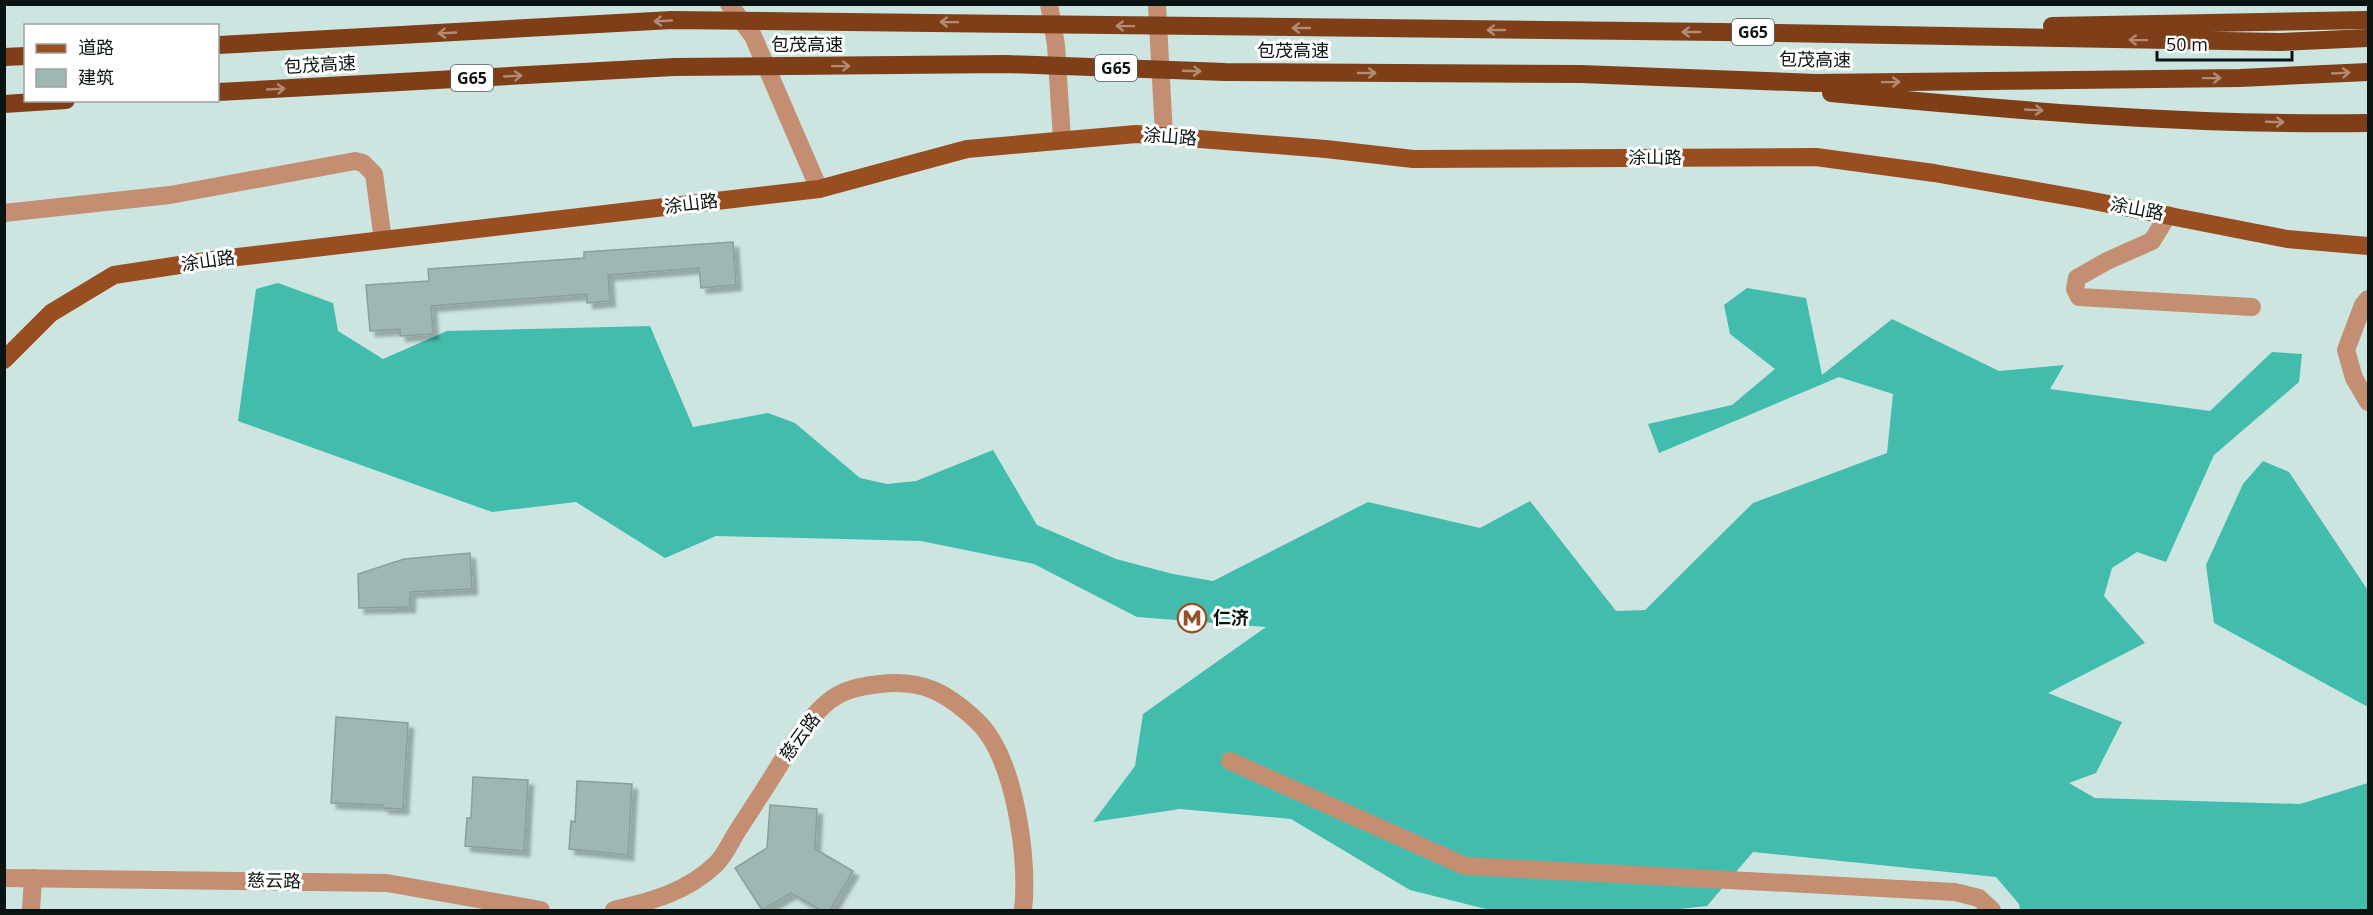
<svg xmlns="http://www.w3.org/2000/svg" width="2373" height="915" font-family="'Open Sans','Noto Sans SC',sans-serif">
<defs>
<filter id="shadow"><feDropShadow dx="5.5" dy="5.5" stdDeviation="1.5" flood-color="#0004"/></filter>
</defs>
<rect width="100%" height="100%" fill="#cce5e0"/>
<!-- forest -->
<g fill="#42bcac">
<polygon points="278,283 333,303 338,331 383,359 447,331 650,326 693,427 768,413 795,423 860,478 887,484 916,481 993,450 1037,525 1116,559 1173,574 1213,581 1368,502 1480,528 1530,501 1616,611 1645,610 1753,503 1887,453 1893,394 1839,377 1659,453 1648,424 1732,405 1775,369 1730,334 1724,305 1747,288 1806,298 1822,375 1892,319 1999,371 2064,365 2050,389 2210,411 2272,352 2302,354 2299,382 2214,455 2166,562 2137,552 2112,568 2104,596 2145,643 2048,693 2122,722 2096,773 2069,783 2095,798 2300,804 2368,783 2368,910 2020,910 2019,904 1996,877 1753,852 1707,906 1670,910 1490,910 1410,890 1291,819 1180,809 1093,822 1135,766 1143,714 1266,627 1137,617 1034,564 921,541 716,536 665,558 576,502 492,512 238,421 256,289"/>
<polygon points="2263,461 2289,472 2367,589 2368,589 2368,707 2214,623 2206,565 2243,484"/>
</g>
<!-- building -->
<g fill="#9fb7b3" stroke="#88a09b" stroke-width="1.5" filter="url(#shadow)">
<polygon points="733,242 736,285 701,288 699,268 608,275 610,301 587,303 587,294 431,306 433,334 400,336 400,329 370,331 366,285 429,281 428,269 584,258 584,252"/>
<polygon points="470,553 472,589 410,592 410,607 359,608 358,574 404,559"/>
<polygon points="336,717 408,723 403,809 383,808 383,805 331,803"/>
<polygon points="473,777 528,780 524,851 465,846 467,818 471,818"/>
<polygon points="577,781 632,784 628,855 569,849 571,821 575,822"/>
<polygon points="770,805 817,809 815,849 853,871 830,910 820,910 791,893 762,910 735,868 767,848"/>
</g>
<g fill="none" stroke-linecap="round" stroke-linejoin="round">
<!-- minor -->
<g stroke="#c48e73" stroke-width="18">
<polyline points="729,4 753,36 819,189"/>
<polyline points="1049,4 1056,45 1062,140"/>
<polyline points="1157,4 1164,136"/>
<polyline points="4,213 170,195 355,161 363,163 374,174 383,240"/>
<polyline points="2168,215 2152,241 2107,261 2077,278 2075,289 2079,297 2252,307"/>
<polyline points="2368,299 2363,305 2346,350 2354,378 2368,402"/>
<polyline points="1230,761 1465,866 1955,892 1979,898 1992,910"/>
<polyline points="4,878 387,883 541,910"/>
<polyline points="31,910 33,878"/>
<path d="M 614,910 C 652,901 687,892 716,864 C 725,855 731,841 738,830 C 753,807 768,784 782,761 C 796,740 809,717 829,701 C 844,689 862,686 880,684 C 923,679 947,693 977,721 C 1015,757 1029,860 1023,910"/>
</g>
<!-- major -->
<polyline stroke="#994e22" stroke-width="18" points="4,360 51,313 114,275 212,260 819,189 967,149 1136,134 1326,149 1413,159 1816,157 1934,173 2083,199 2287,239 2368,246"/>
<!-- highway -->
<g stroke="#7e3e18" stroke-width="18">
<polyline points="2052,26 2368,20"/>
<polyline points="218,45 672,20 1721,32 2280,42 2368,38"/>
<polyline points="4,57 26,56"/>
<polyline points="218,92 674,67 1007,64 1225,72 1581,74 1816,83 2240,78 2368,72"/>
<path d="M 1831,93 C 2009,110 2189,126 2368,123"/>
<polyline points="4,104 66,100"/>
</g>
</g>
<!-- one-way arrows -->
<defs><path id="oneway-shaft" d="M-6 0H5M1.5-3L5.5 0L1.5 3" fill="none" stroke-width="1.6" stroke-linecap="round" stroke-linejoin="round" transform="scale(1.5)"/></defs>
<g stroke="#b28b74">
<use href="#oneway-shaft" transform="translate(663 21) rotate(177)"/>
<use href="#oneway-shaft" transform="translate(949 22) rotate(-179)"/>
<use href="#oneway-shaft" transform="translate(1125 26) rotate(-179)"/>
<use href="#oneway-shaft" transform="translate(1301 28) rotate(-180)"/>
<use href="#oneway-shaft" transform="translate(1496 30) rotate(-180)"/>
<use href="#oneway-shaft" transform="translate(1691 32) rotate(-180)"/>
<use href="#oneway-shaft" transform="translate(447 33) rotate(177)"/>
<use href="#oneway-shaft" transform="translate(2138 40) rotate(-179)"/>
<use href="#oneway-shaft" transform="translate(841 66) rotate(-1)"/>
<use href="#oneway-shaft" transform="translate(1192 71) rotate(2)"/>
<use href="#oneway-shaft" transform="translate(1367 73)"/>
<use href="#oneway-shaft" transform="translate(2341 73) rotate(-3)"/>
<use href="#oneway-shaft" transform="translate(513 76) rotate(-3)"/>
<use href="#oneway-shaft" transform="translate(2212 78) rotate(-1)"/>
<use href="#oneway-shaft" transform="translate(1891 82) rotate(-1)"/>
<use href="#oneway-shaft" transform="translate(276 89) rotate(-3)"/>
<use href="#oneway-shaft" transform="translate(2034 110) rotate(3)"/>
<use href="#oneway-shaft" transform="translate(2275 122) rotate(2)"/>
</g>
<!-- icons -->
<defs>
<g id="metro-ring" transform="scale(1.5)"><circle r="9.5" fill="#fff" stroke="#965028" stroke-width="1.5"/><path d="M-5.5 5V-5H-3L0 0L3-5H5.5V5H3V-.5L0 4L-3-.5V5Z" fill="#965028"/></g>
</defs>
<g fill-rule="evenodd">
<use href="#metro-ring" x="1192" y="618"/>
</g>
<g text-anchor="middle" stroke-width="6" stroke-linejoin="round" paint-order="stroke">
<!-- shield labels -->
<g fill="#fff" stroke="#545a59" stroke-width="1.5">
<rect x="1732" y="19" width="42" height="26" rx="4.5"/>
<rect x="1095" y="55" width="42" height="26" rx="4.5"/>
<rect x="451" y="65" width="42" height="26" rx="4.5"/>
</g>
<g font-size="16" font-weight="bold" fill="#0b1412">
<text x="1753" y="38">G65</text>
<text x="1116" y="74">G65</text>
<text x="472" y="84">G65</text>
</g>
<!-- street labels -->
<g font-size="18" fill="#0b1412" stroke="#fff">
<text x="807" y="51">包茂高速</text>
<text x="1293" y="57">包茂高速</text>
<text transform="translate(1815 60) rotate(1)" y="6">包茂高速</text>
<text transform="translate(320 65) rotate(-3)" y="6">包茂高速</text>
<text transform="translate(1170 137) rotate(4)" y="6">涂山路</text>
<text x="1655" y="164">涂山路</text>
<text transform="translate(691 204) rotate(-7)" y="6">涂山路</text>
<text transform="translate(2137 209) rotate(11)" y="6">涂山路</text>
<text transform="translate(208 261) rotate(-8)" y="6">涂山路</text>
<text transform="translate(800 737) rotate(-54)" y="6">慈云路</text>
<text transform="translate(274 881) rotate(1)" y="6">慈云路</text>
</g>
<!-- poi labels -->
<g font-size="18" font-weight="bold" fill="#0b1412" stroke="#fff" text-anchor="start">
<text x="1213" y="624">仁济</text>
</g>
</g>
<!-- border -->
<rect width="2373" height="915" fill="none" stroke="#0b1412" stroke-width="12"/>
<!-- legend -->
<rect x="24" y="24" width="195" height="78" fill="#ffffff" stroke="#9da1a0" stroke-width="1.5"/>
<rect x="36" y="44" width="30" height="9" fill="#994e22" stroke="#9da1a0" stroke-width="1.5"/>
<text x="78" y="54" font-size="18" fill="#0b1412">道路</text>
<rect x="36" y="69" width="30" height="18" fill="#9fb7b3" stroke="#9da1a0" stroke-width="1.5"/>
<text x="78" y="84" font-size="18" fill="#0b1412">建筑</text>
<!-- scale -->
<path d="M2157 51v9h135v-9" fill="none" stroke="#0b1412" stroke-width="3"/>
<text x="2166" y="51" font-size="18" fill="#0b1412" stroke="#ffffff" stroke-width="4.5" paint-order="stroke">50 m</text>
</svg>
